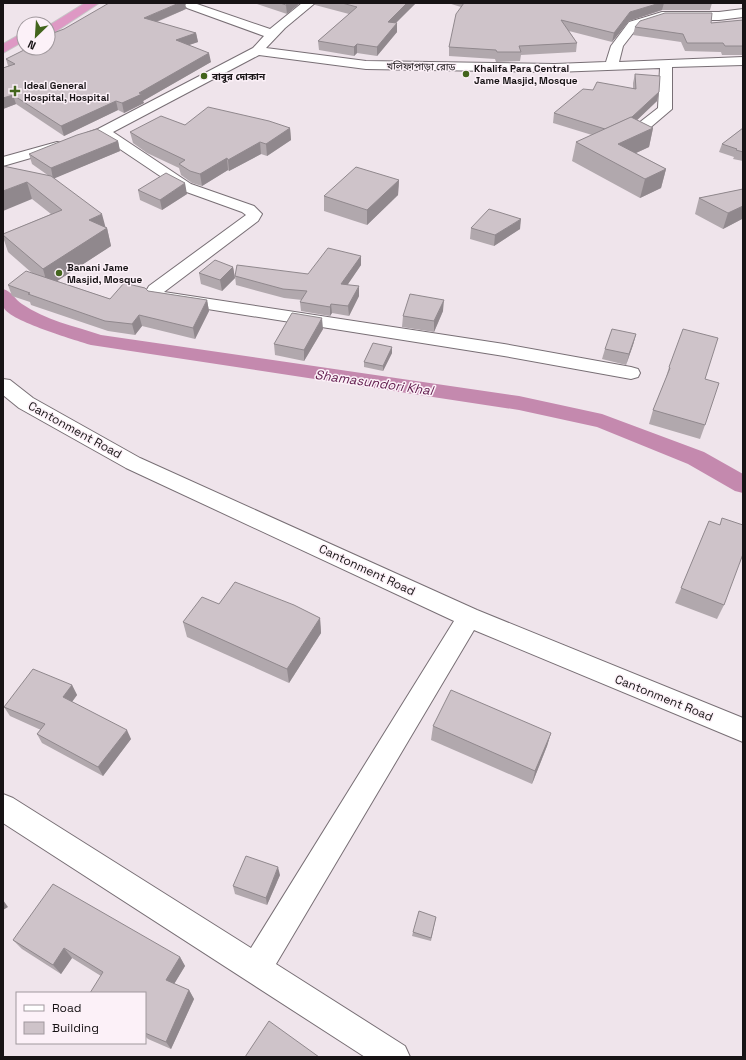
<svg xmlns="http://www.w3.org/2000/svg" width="746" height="1060" font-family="'Space Grotesk','Noto Sans Bengali',sans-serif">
<rect width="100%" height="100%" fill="#efe4eb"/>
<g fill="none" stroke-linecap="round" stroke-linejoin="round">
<!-- canal -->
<path fill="#c489ae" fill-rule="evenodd" d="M 3,289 C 13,292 14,299 22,304 C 45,320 74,326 101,335 L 519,396 L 602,414 L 704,452 L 743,474 L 743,493 L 735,491 L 688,464 L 597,427 L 519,410 L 91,345 C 75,340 10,321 4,308 C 1,303 3,294 3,289 Z"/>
<!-- minor casing -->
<g stroke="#786f75" stroke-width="2">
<g id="minor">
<polygon points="186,3 198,3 197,4 270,29 302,3 315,3 285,28 266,48 366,61 555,64 606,62 611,46 629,22 662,12 719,12 743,9 743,17 719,20 663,20 637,28 623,46 619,62 743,57 743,65 672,67 672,109 645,132 640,133 635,132 633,129 635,126 658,108 660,68 555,72 366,69 259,55 113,132 191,184 254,206 262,214 258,221 164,292 504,344 631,367 638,369 640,373 638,377 631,379 504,356 151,300 145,293 149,286 246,215 242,212 181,190 102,137 92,140 87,139 85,136 87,133 98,129 253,48 264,36 187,8 185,6"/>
<polygon points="57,142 62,143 64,146 62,149 3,166 3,157"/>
<polygon points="3,379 10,380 33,398 140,458 477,610 743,718 743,742 474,630 276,964 405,1046 410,1057 365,1057 3,823 3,794 13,798 251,948 454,621 126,468 19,408 3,395"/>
</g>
</g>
<!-- highway casing -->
<g stroke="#c7c6c7" stroke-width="2">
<g id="highway">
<polygon points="85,3 99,3 52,34 48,35 48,26"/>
<polygon points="24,32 24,41 3,53 3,44"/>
</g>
</g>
<!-- minor -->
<use href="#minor" fill="#fff" fill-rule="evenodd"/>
<!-- highway -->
<use href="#highway" fill="#de98c4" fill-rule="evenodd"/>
</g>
<!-- wall -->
<g fill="#b1a8ad">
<polygon points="254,3 300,3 287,14"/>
<polygon points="315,3 416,3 395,23 397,32 377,56 357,53 354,56 319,50 318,41 349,14 315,5"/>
<polygon points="448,3 712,3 710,10 662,10 629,21 612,42 569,31 577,43 576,52 521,55 520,61 496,62 495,59 449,56 449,47 461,7"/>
<polygon points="186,9 157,22 196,33 198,42 189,45 211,62 143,101 144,103 124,113 118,110 64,136 16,104 3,109 3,68 8,66 6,59"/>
<polygon points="743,20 743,55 722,55 721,52 685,51 681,42 633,35 635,27 711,23"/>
<polygon points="635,74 659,92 657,101 637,120 653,128 649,147 636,153 666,169 661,188 640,198 572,161 576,142 592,135 553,123 554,113 593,90 633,88 633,83"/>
<polygon points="185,125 290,128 291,140 267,156 261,154 229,171 228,170 202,186 192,183 181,175 179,168 147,153 133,143 130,132"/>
<polygon points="743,128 743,161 733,159 734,157 719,152 722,144"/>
<polygon points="118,141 120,151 54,178 105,227 107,228 111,246 57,281 110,299 148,291 207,300 209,311 195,339 142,326 135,335 108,331 31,305 30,302 12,296 8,285 32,273 8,252 3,237 3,234 51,214 32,199 3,166 49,176 32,164 29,154"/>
<polygon points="399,180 398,195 367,225 324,211 324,196"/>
<polygon points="743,189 743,220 742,219 723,229 695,214 699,198"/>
<polygon points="138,190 187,194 162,210 140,200"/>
<polygon points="471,228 520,229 494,246 470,239"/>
<polygon points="361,256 361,265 347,285 359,296 349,316 332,313 330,316 301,311 300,302 302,300 284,298 236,285 235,276 308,274"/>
<polygon points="233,267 235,278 222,291 201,284 199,273"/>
<polygon points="443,311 434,332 402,327 403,316"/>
<polygon points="323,329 304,361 275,355 274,344"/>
<polygon points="636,334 633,345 626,365 602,359 605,349"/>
<polygon points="392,347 392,353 383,371 364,367 364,362"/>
<polygon points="669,367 705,379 705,425 700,439 649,424 653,410 665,381"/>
<polygon points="709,521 724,605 717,619 675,603"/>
<polygon points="219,604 320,618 321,633 289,683 187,637 183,622"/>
<polygon points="72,685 77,695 72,702 131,739 103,776 42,743 37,734 41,730 10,716 4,707"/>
<polygon points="433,726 551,733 547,746 532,784 431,740"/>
<polygon points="280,875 267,905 235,894 233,886"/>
<polygon points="436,917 431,941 412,936 413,932"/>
<polygon points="13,940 180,957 185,966 174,984 189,990 194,999 171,1049 148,1039 145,1036 145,993 101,976 72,958 61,974 22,949"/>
</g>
<!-- shaded-wall -->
<g fill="#90888d">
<polygon points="179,3 185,3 186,9 146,26 144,18"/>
<polygon points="288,3 300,3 287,14 286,5"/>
<polygon points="407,3 416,3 388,31 388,22"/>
<polygon points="660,3 664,3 662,10 629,21 612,42 614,33 630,12"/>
<polygon points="397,23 397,32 377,56 377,47"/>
<polygon points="196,33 198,42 177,49 176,40"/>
<polygon points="357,44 357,53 354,56 354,47"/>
<polygon points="209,53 211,62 143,101 144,103 124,113 122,103 139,93"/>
<polygon points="659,92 657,101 614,142 616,132"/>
<polygon points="13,95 16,104 3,109 3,98"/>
<polygon points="116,101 118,110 64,136 61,126"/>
<polygon points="290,128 291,140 267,156 266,144"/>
<polygon points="653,128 649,147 614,163 618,144"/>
<polygon points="118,141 120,151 53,179 51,168"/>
<polygon points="260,142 261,154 229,171 228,160"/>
<polygon points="227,158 228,170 202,186 200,174"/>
<polygon points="666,169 661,188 640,198 645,179"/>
<polygon points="399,180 398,195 367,225 367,210"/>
<polygon points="27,182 32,199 3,211 3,191"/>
<polygon points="185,183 187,194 162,210 160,200"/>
<polygon points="743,206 743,215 742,219 723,229 728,213"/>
<polygon points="102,214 106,229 107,228 111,246 48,287 43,269 89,220"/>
<polygon points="521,219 520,229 494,246 495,235"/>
<polygon points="361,256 361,265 342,293 341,284"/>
<polygon points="233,267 235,278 222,291 220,280"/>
<polygon points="359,286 359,296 349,316 348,306"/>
<polygon points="207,300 209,311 195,339 193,328"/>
<polygon points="444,300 443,311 434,332 434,321"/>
<polygon points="331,304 332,313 330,316 330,307"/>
<polygon points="139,315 142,326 135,335 132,324"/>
<polygon points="322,318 323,329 304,361 304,350"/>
<polygon points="636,334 633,345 626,365 629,354"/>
<polygon points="392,347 392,353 383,371 383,366"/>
<polygon points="320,618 321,633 289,683 287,669"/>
<polygon points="72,685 77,695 68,707 63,697"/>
<polygon points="127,730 131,739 103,776 98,767"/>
<polygon points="551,733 547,746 532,784 535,771"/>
<polygon points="278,867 280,875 267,905 266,898"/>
<polygon points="3,900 8,907 3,910"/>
<polygon points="64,948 72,958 61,974 53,965"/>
<polygon points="180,957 185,966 171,989 166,980"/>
<polygon points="189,990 194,999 171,1049 166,1042"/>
</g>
<!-- building -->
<g fill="#cec3c9" stroke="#90888d">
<polygon points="109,3 179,3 144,18 196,33 176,40 209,53 139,93 142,94 122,103 116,101 61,126 13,95 3,98 3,68 15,64 6,59 28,48 48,48 48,35 64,29"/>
<polygon points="280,3 288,3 286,5"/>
<polygon points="342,3 407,3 388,22 397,23 377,47 357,44 354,47 318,41 357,7"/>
<polygon points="464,3 660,3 630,12 614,33 561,20 577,43 519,46 521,52 497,52 496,50 449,47 456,14"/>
<polygon points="665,13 712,13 711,23 743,20 743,46 725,46 723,43 687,43 683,34 635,27 640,21"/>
<polygon points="635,74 660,76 659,92 632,117 605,129 554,113 583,89 593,90 597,82 636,89"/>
<polygon points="208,107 269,121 290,128 266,144 260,142 228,160 227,158 200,174 190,171 179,164 185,160 145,141 130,132 161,116 185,125"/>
<polygon points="631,117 653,128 618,144 666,169 645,179 576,142"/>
<polygon points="743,128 743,152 736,150 737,149 722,144"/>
<polygon points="97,129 118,141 51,168 29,154 77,135"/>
<polygon points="3,166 51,176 102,214 89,220 107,228 43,269 3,235 3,234 62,210 27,182 3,191"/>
<polygon points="356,167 399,180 367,210 324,196"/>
<polygon points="166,173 185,183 160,200 138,190"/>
<polygon points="743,189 743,206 728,213 699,198"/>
<polygon points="489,209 521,219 495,235 471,228"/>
<polygon points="328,248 361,256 341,284 359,286 348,306 331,304 330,307 300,302 307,291 283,289 235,276 237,265 308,274"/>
<polygon points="215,260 233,267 220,280 199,273"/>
<polygon points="26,271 110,299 124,283 145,288 148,291 207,300 193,328 139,315 132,324 105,321 28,294 30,293 8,285"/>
<polygon points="410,294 444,300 434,321 403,316"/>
<polygon points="292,313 322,318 304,350 274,344"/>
<polygon points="612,329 636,334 629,354 605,349"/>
<polygon points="683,329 718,338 705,379 719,383 705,425 653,410 670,368 669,367"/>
<polygon points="373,343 392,347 383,366 364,362"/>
<polygon points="722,518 743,525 743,554 724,605 681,588 709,521 720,525"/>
<polygon points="235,582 294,605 320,618 287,669 183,622 202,597 219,604"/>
<polygon points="33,669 72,685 63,697 127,730 98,767 37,734 45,724 4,707"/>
<polygon points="451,690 551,733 535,771 433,726"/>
<polygon points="246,856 278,867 266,898 233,886"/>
<polygon points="53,884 180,957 166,980 189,990 166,1042 145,1033 145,993 90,993 103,972 64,948 53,965 13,940"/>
<polygon points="419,911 436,917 431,938 413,932"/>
<polygon points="269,1021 319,1057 245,1057"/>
</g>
<!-- markers -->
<g fill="#43651d" stroke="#fcf1f8" stroke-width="1.5">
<circle cx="466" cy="74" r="4"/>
<circle cx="204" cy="76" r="4"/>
<path d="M13 85h4v4h4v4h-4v4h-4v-4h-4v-4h4z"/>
<circle cx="59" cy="273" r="4"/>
</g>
<g text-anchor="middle" stroke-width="3" stroke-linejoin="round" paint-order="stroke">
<!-- far-street labels -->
<g font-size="10" fill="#171315" stroke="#fcf1f8">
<text transform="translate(421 66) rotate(1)" y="4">খলিফাপাড়া রোড</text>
</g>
<!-- far-poi labels -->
<g font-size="10" font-weight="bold" fill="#171315" stroke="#fcf1f8" text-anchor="start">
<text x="474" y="72">Khalifa Para Central<tspan x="474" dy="12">Jame Masjid, Mosque</tspan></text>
<text x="212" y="80">বাবুর দোকান</text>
<text x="24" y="89">Ideal General<tspan x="24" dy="12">Hospital, Hospital</tspan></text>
<text x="67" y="271">Banani Jame<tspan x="67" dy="12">Masjid, Mosque</tspan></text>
</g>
<!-- street labels -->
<g font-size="12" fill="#171315" stroke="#fcf1f8">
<text transform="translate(75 430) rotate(29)" y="4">Cantonment Road</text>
<text transform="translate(367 570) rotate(25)" y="4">Cantonment Road</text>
<text transform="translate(664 698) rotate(22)" y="4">Cantonment Road</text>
</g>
<!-- water labels -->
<g font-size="13" font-style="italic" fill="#611c4d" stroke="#fcf1f8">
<text transform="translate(374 382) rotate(8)" y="5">Shamasundori Khal</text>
</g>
</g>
<!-- border -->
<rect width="746" height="1060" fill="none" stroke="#171315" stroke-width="8"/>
<!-- legend -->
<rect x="16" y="992" width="130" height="52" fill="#fcf1f8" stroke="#a0989d"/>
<rect x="24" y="1005" width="20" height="6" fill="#ffffff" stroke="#a0989d"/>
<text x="52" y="1012" font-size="12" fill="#171315">Road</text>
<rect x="24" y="1022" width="20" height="12" fill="#cec3c9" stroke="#a0989d"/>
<text x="52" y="1032" font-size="12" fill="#171315">Building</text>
<!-- north arrow -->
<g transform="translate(36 36) rotate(205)"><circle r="19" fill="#fcf1f8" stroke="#a0989d"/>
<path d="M0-3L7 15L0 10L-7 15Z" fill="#43651d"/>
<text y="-6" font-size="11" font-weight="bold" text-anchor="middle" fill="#171315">N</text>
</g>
</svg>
